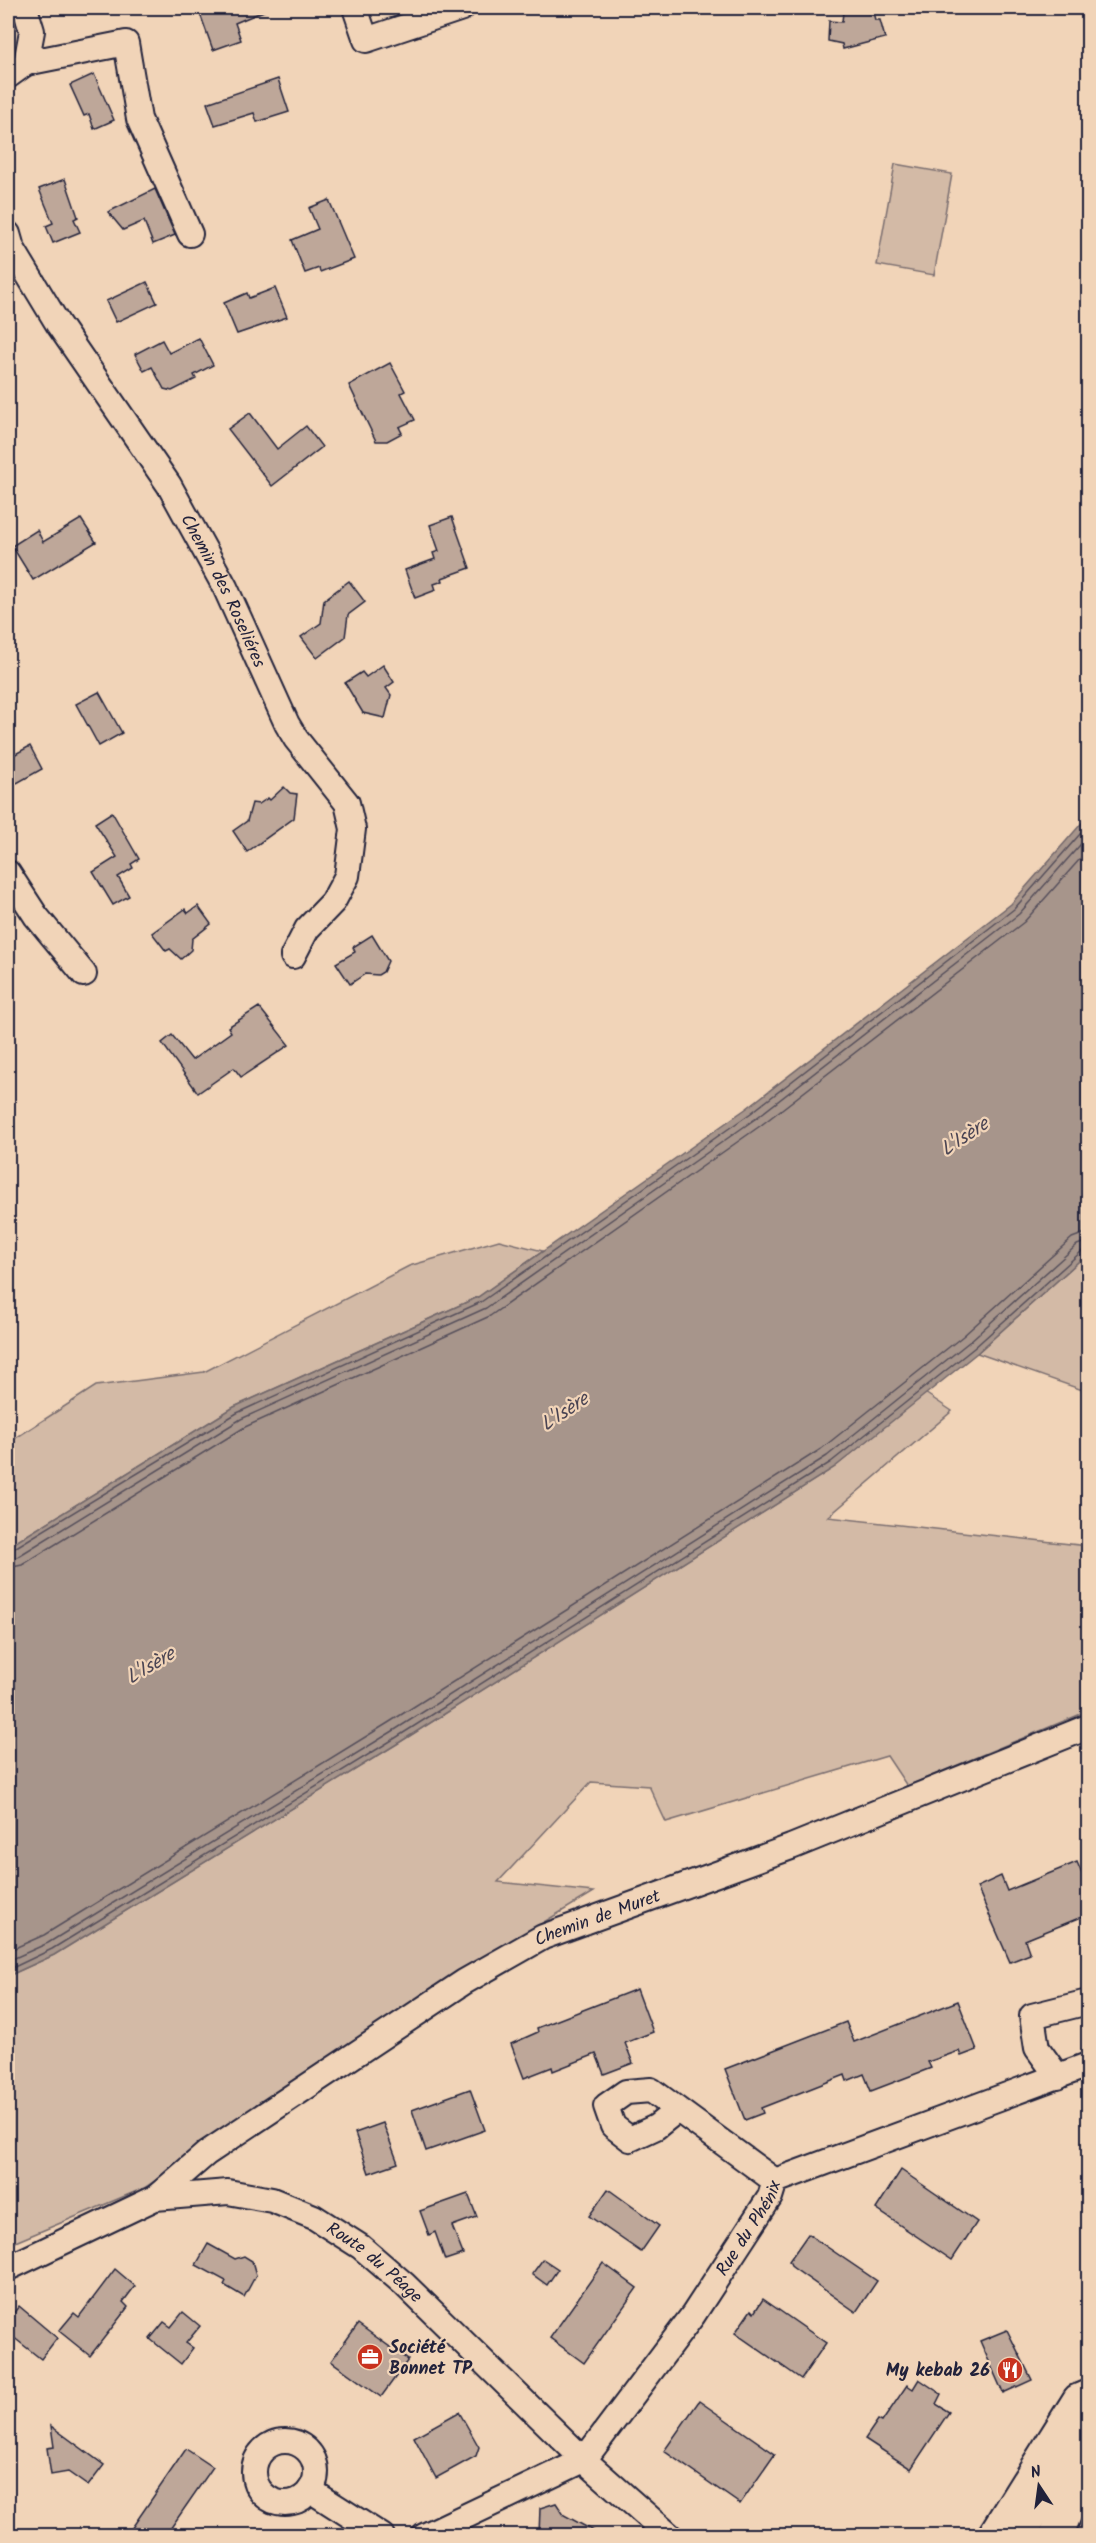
<svg xmlns="http://www.w3.org/2000/svg" width="1096" height="2543" font-family="Kalam,sans-serif">
<rect width="100%" height="100%" fill="#f1d4b8"/>
<filter id="ink" filterUnits="userSpaceOnUse"><feTurbulence type="fractalNoise" baseFrequency=".0167" numOctaves="2"/><feDisplacementMap in="SourceGraphic" scale="12" xChannelSelector="R" yChannelSelector="G"/><feConvolveMatrix kernelMatrix="1 2 1 2 8 2 1 2 1" color-interpolation-filters="sRGB"/></filter>
<g filter="url(#ink)">
<!-- green -->
<g fill="#d3baa6" stroke="#7a6e70" stroke-width="1.5">
<polygon points="895,164 952,174 934,275 877,265"/>
<polygon points="499,1240 543,1251 478,1297 234,1407 8,1547 8,1443 96,1386 204,1372 409,1266"/>
<polygon points="1088,1253 1088,1392 977,1353"/>
<polygon points="925,1393 952,1411 828,1517 1088,1546 1088,1711 907,1786 887,1756 666,1822 649,1786 591,1782 498,1882 594,1892 544,1922 144,2188 8,2245 8,1976 54,1955 400,1742 835,1467"/>
</g>
<!-- water -->
<polygon fill="#a7958b" stroke="#72676b" stroke-width="1.5" points="1088,816 1088,1253 977,1353 835,1467 400,1742 54,1955 8,1976 8,1547 234,1407 478,1297 747,1108 1011,904"/>
<g fill="none" stroke-linecap="round" stroke-linejoin="round">
<!-- shore -->
<g stroke="#57505b" stroke-width="1.5">
<polyline points="8,1552 237,1413 481,1302 751,1113 1014,909 1088,825"/>
<polyline points="8,1559 17,1557 241,1419 486,1308 755,1119 1019,914 1088,836"/>
<polyline points="8,1568 22,1565 245,1427 490,1316 760,1126 1024,922 1088,850"/>
<polyline points="8,1951 44,1935 388,1723 821,1449 963,1336 1072,1238 1088,1232"/>
<polyline points="8,1961 48,1943 393,1731 827,1456 969,1342 1077,1245 1088,1241"/>
<polyline points="8,1970 52,1949 397,1737 831,1462 974,1348 1082,1251 1088,1249"/>
</g>
</g>
<!-- building -->
<g fill="#bea799" stroke="#22223b" stroke-width="1.5">
<polygon points="198,8 271,8 235,23 241,40 213,50"/>
<polygon points="850,8 867,8 868,13 873,12 875,20 880,20 885,38 843,49 842,44 828,41 829,21 842,22 843,12 850,12"/>
<polygon points="94,74 114,120 94,129 89,114 84,116 70,85"/>
<polygon points="278,79 289,112 257,122 254,113 215,125 207,103"/>
<polygon points="65,179 78,217 74,219 80,232 53,243 46,226 53,223 39,189"/>
<polygon points="155,189 175,235 153,244 144,221 123,230 108,212"/>
<polygon points="329,200 354,259 320,272 319,268 305,273 292,240 318,229 309,208"/>
<polygon points="147,282 157,303 116,322 106,301"/>
<polygon points="275,288 287,317 237,334 224,303 247,293 249,298"/>
<polygon points="199,338 213,365 194,375 196,379 172,391 164,389 152,367 144,371 135,354 162,340 169,353"/>
<polygon points="390,363 405,391 401,393 415,420 399,427 402,433 387,441 376,441 349,385"/>
<polygon points="250,413 277,449 306,426 322,447 272,486 228,429"/>
<polygon points="452,517 470,568 442,578 443,581 434,584 436,590 415,598 405,570 435,559 433,553 439,551 430,525"/>
<polygon points="81,519 96,542 33,580 12,546 37,530 43,542"/>
<polygon points="349,581 365,602 348,615 345,637 317,658 301,637 321,623 324,600"/>
<polygon points="383,665 394,682 386,688 391,695 385,718 363,713 345,683 362,672 366,677"/>
<polygon points="99,692 122,733 99,746 76,704"/>
<polygon points="30,746 42,769 8,788 8,758"/>
<polygon points="284,787 290,793 297,794 294,818 247,852 233,831 247,821 252,803 259,804 268,798 270,800"/>
<polygon points="112,812 139,859 131,864 133,868 118,877 129,896 113,905 93,872 117,857 95,823"/>
<polygon points="198,906 211,924 192,939 191,950 181,959 170,949 166,951 152,933 185,909 188,913"/>
<polygon points="372,935 388,961 383,972 378,975 365,974 350,984 336,963 355,952 353,947"/>
<polygon points="259,1007 289,1045 241,1077 234,1068 198,1093 162,1043 172,1035 192,1060 231,1032 228,1027"/>
<polygon points="1077,1862 1083,1876 1089,1873 1089,1914 1025,1940 1030,1954 1010,1962 977,1887 1001,1876 1007,1891"/>
<polygon points="637,1989 653,2032 625,2043 633,2063 604,2074 596,2054 553,2071 552,2067 524,2078 511,2044 538,2032 537,2028"/>
<polygon points="958,2001 977,2050 961,2056 959,2051 928,2062 931,2068 871,2091 864,2074 847,2081 845,2075 761,2108 763,2113 745,2120 725,2069 846,2022 854,2042"/>
<polygon points="470,2089 485,2130 426,2151 412,2110"/>
<polygon points="383,2123 398,2163 369,2173 355,2133"/>
<polygon points="901,2170 977,2222 952,2260 876,2209"/>
<polygon points="608,2189 659,2226 641,2252 589,2216"/>
<polygon points="468,2194 477,2217 452,2226 463,2254 445,2260 435,2232 429,2235 420,2211"/>
<polygon points="808,2234 877,2281 856,2312 792,2267 789,2261"/>
<polygon points="208,2244 235,2259 244,2256 252,2261 256,2275 244,2297 224,2285 226,2281 196,2265"/>
<polygon points="543,2259 558,2269 547,2285 532,2274"/>
<polygon points="603,2263 637,2288 584,2363 550,2338"/>
<polygon points="115,2269 135,2286 123,2302 128,2307 90,2356 59,2331 74,2313 79,2317"/>
<polygon points="763,2299 826,2343 801,2379 735,2333 751,2310 754,2313"/>
<polygon points="19,2306 57,2338 41,2359 8,2333 8,2320"/>
<polygon points="183,2312 200,2326 186,2343 193,2348 181,2364 150,2339 164,2322 171,2327"/>
<polygon points="358,2324 408,2360 381,2397 331,2361"/>
<polygon points="1007,2330 1032,2380 1003,2393 980,2341"/>
<polygon points="919,2379 941,2394 936,2404 949,2412 911,2469 865,2439 878,2420 882,2422 907,2385 913,2389"/>
<polygon points="699,2401 775,2454 740,2504 664,2451"/>
<polygon points="459,2412 479,2447 476,2456 436,2478 414,2437"/>
<polygon points="51,2426 104,2465 88,2486 68,2472 51,2475 47,2448 54,2447"/>
<polygon points="186,2449 213,2467 166,2535 127,2535"/>
<polygon points="556,2503 564,2515 601,2535 539,2535 540,2508"/>
</g>
<g fill="none" stroke-linecap="round" stroke-linejoin="round">
<!-- minor casing -->
<g stroke="#22223b" stroke-width="28">
<g id="minor">
<polyline points="355,8 366,40 462,8"/>
<polyline points="26,63 126,43 139,119 190,234"/>
<polyline points="8,76 26,63 32,31 25,8"/>
<path id="s1" d="M 8,234 L 12,248 L 58,324 L 169,485 L 225,587 L 287,724 L 296,739 L 347,803 L 353,829 L 347,876 L 333,902 L 307,929 L 293,956"/>
<polyline points="8,873 36,916 84,974"/>
<polyline points="1058,2077 1037,2048 1032,2016 1088,2002"/>
<polyline points="676,2111 656,2127 630,2139 613,2126 606,2106 626,2092 651,2090 775,2181"/>
<path id="s2" d="M 155,2198 L 207,2153 L 464,1982 L 543,1937 L 791,1847 L 1088,1727"/>
<path id="s3" d="M 8,2268 L 155,2198 L 228,2192 L 272,2200 L 314,2217 L 361,2247 L 404,2284 L 584,2460 L 670,2536"/>
<circle cx="285" cy="2472" r="31"/>
<polyline points="310,2490 382,2536"/>
<path id="s4" d="M 424,2536 L 584,2460 L 693,2315 L 770,2197 L 775,2181 L 1088,2065"/>
<polyline points="989,2536 1076,2397 1088,2392"/>
</g>
</g>
<!-- major casing -->
<g stroke="#22223b" stroke-width="36">
<g id="major">
<polyline points="1019,2536 1088,2414"/>
<polyline points="1056,2536 1088,2459"/>
</g>
</g>
<!-- minor -->
<use href="#minor" stroke="#f1d4b8" stroke-width="24"/>
<!-- major -->
<use href="#major" stroke="#f1d4b8" stroke-width="32"/>
</g>
</g>
<!-- icons -->
<defs>
<g id="office-disc" transform="scale(1.35)"><circle r="9.5" fill="#c8321e" stroke="#f1d4b8"/><path d="M-6-3h4V-5.5h4V-3h4V5H-6ZM-1-4.5V-3h2v-1.5ZM-6 0V1H6V0Z" fill="#fff"/></g>
<g id="restaurant-disc" transform="scale(1.35)"><circle r="9.5" fill="#c8321e" stroke="#f1d4b8"/><path d="M-5-6h1v4h1v-4h1v4h1v-4h1v5L-1.5 .5V6h-2V.5L-5-1ZM5-6V6H3V1.5H1.5Q1.5-4 5-6Z" fill="#fff"/></g>
</defs>
<g fill-rule="evenodd">
<use href="#office-disc" x="370" y="2357"/>
<use href="#restaurant-disc" x="1010" y="2370"/>
</g>
<g text-anchor="middle" stroke-width="4.5" stroke-linejoin="round" paint-order="stroke">
<!-- street labels -->
<g font-size="18" fill="#22223b" stroke="#f1d4b8">
<text dy="6" stroke="none"><textPath href="#s1" startOffset="418">Chemin des Roseliéres</textPath></text>
<text dy="6" stroke="none"><textPath href="#s2" startOffset="526">Chemin de Muret</textPath></text>
<text dy="6" stroke="none"><textPath href="#s4" startOffset="462">Rue du Phénix</textPath></text>
<text dy="6" stroke="none"><textPath href="#s3" startOffset="402">Route du Péage</textPath></text>
</g>
<!-- poi labels -->
<g font-size="18" font-weight="bold" fill="#22223b" stroke="#f1d4b8" text-anchor="start">
<text x="389" y="2353">Société<tspan x="389" dy="21">Bonnet TP</tspan></text>
<text x="990" y="2376" text-anchor="end">My kebab 26</text>
</g>
<!-- water labels -->
<g font-size="20" font-style="italic" fill="#4a4453" stroke="#f1d4b8">
<text transform="translate(964 1136) rotate(-34)" y="7">L'Isère</text>
<text transform="translate(564 1411) rotate(-34)" y="7">L'Isère</text>
<text transform="translate(150 1665) rotate(-31)" y="7">L'Isère</text>
</g>
</g>
<!-- margin -->
<rect width="1096" height="2543" fill="none" stroke="#f1d4b8" stroke-width="30"/>
<rect x="15" y="15" width="1066" height="2513" fill="none" stroke="#22223b" stroke-width="2" filter="url(#ink)"/>
<!-- north arrow -->
<g transform="translate(1039 2486) rotate(347)" stroke="#f1d4b8" stroke-width="4.5" paint-order="stroke">
<path d="M0-4.5L10 22L0 15L-10 22Z" fill="#22223b"/>
<text y="-9" font-size="16" font-weight="bold" text-anchor="middle" fill="#22223b">N</text>
</g>
</svg>
